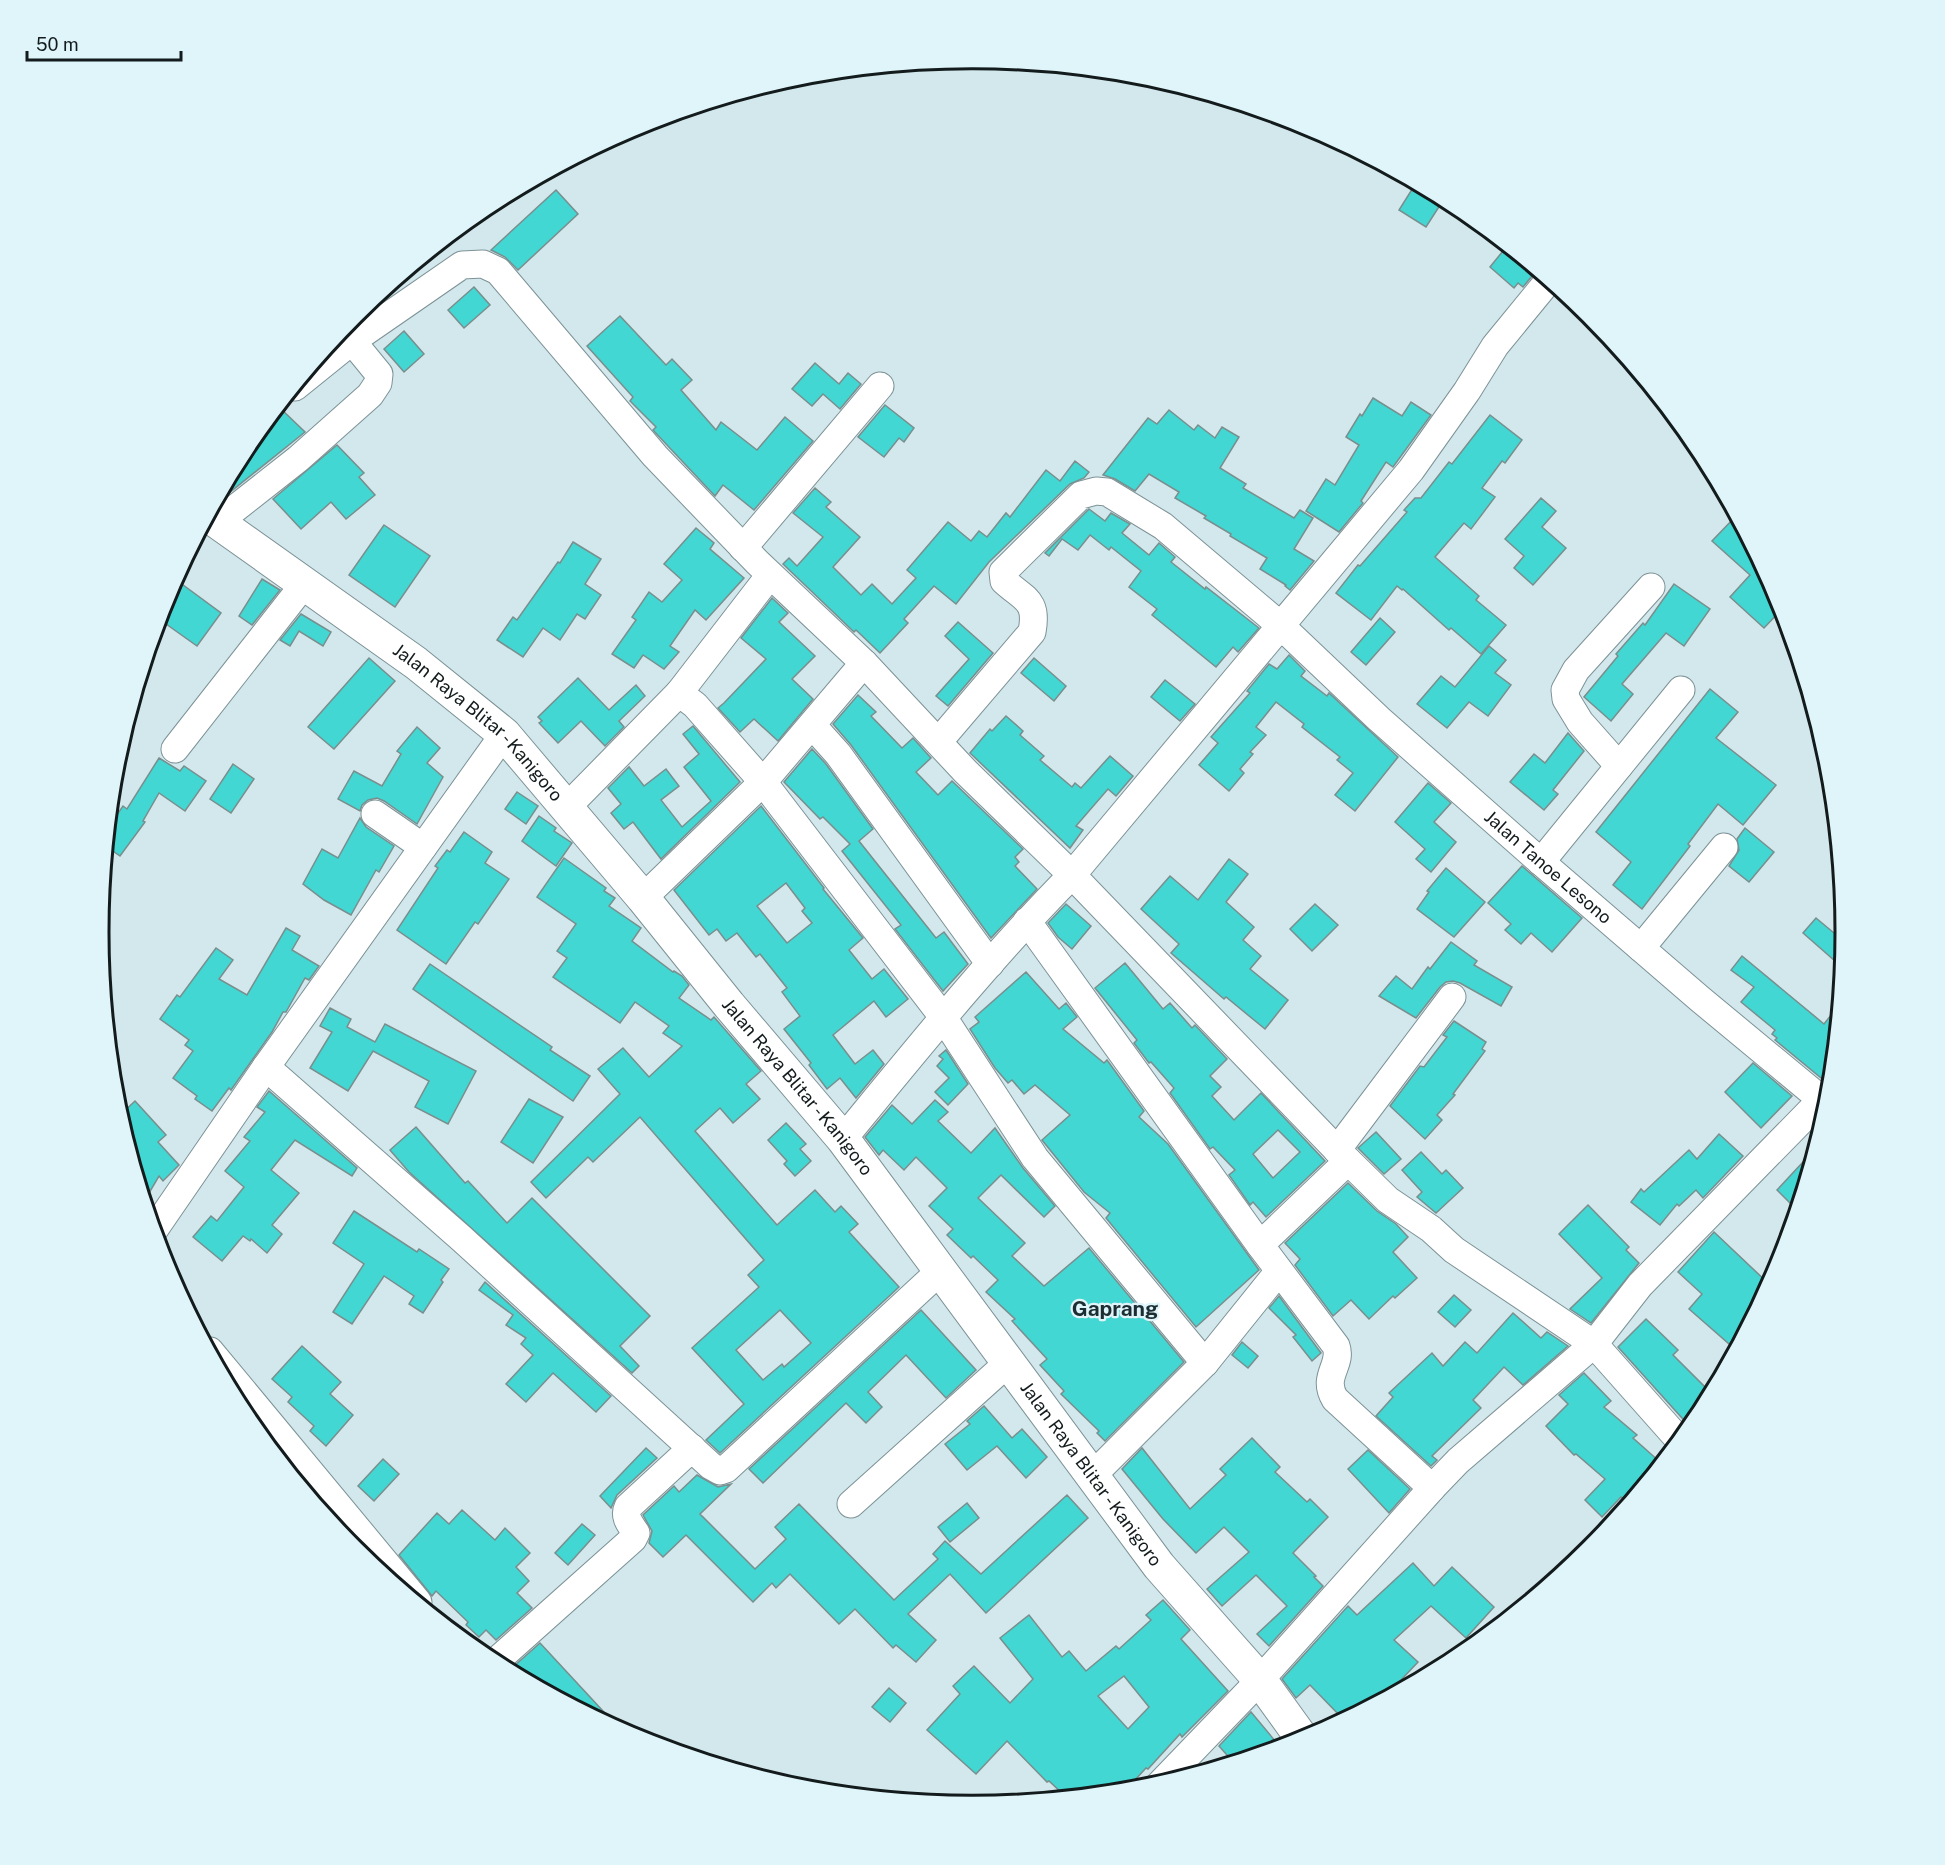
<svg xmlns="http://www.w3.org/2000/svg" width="1945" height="1865" font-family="'Public Sans',sans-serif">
<rect width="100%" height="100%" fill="#d2e8ed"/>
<!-- building -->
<g fill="#42d7d2" stroke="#798e8d" stroke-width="1.5" fill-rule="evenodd">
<polygon points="1416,183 1444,199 1426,227 1399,210"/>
<polygon points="556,190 578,214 518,270 505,257 491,250"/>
<polygon points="1507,246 1537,270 1523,287 1518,283 1514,288 1490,267"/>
<polygon points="474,287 490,305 464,328 448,310"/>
<polygon points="620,316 666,365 672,359 692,380 681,390 716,430 721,422 757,450 785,417 813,441 754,510 723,485 715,496 667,445 653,430 656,427 630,401 633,397 587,346"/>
<polygon points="404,331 424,354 404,372 384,349"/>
<polygon points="815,363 839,384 848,373 861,384 840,409 823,394 812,406 792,389"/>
<polygon points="1373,398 1402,416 1411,402 1431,415 1393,467 1386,462 1361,501 1363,503 1339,532 1306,511 1326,479 1335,485 1359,445 1346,437 1360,414 1362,416"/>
<polygon points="885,405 914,428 904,442 899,438 884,457 858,437"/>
<polygon points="279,407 305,432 229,493 224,488 246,447"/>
<polygon points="1169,410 1194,430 1198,425 1215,438 1222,427 1239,437 1220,468 1246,484 1243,488 1294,518 1300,510 1313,518 1294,549 1314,561 1290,590 1285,586 1286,585 1260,569 1267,558 1230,536 1231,534 1204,518 1206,516 1175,498 1179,492 1149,474 1135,491 1115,479 1103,475 1148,418 1157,424"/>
<polygon points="1490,415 1522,440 1505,463 1502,461 1482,488 1495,497 1471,529 1464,523 1435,557 1479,596 1476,600 1506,625 1481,654 1451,628 1449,630 1403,589 1402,590 1397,586 1371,620 1336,593 1358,565 1360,566 1407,512 1404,510 1415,498 1421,498 1449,462 1452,464"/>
<polygon points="337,445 364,473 359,477 375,495 346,519 331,502 301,529 273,499"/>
<polygon points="1075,461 1089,472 1084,478 1070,484 989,562 956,604 934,586 904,619 908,623 880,653 856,630 854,632 783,564 789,558 797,566 823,537 793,513 815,488 831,502 826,507 860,537 833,567 861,595 872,584 892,604 916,578 907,570 948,522 971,541 979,531 987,537 1006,513 1010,517 1046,470 1060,481"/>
<polygon points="1541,498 1556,511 1542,527 1566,548 1533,585 1514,568 1524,556 1505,539"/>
<polygon points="1089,509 1105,521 1111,513 1130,524 1122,533 1149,555 1159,543 1175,557 1171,562 1205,589 1206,587 1259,628 1238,652 1233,647 1216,667 1152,615 1157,609 1129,587 1141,571 1111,547 1109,550 1090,535 1078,550 1062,539 1049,556 1045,553"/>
<polygon points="1736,516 1780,598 1783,608 1764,628 1730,597 1750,575 1712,541"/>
<polygon points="384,525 430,556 395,607 349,575"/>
<polygon points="696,528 714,543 710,549 744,578 706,620 695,610 670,646 679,652 664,669 643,655 634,668 612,654 636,620 632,617 649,592 662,602 682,580 664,564"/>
<polygon points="573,542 601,559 585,584 601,595 585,619 577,614 560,640 543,628 523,657 497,640 513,617 517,620 558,562 560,563"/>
<polygon points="175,579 221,613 197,646 159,619 165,598"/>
<polygon points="262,579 280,590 252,625 239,616"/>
<polygon points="1674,584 1710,609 1684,646 1666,633 1622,684 1633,694 1611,721 1584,697 1618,656 1616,654 1643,623 1645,625"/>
<polygon points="772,598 788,613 779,622 815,656 792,679 813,699 778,741 754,719 740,732 718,708 724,703 766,659 741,638"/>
<polygon points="301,614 331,632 323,646 299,631 290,646 280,640"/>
<polygon points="1380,618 1395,632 1366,665 1351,652"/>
<polygon points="958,622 993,653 948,706 936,696 969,659 945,636"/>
<polygon points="1489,646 1506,660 1495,673 1511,685 1488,716 1469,702 1447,728 1417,704 1441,676 1455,687"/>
<polygon points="1289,655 1305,671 1301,676 1327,696 1329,693 1398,757 1355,811 1335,795 1353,773 1337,760 1340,757 1302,727 1304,724 1276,702 1256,727 1266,735 1250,752 1253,754 1240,769 1244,773 1229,791 1199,765 1218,743 1211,737 1250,693 1247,691 1269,664 1277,669"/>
<polygon points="369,658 395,681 334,749 308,727"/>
<polygon points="1034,658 1066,686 1054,701 1021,673"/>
<polygon points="578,678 609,710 636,685 645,696 619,721 624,727 605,746 581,721 558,743 539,723 542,721 538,717"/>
<polygon points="1165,680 1195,704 1180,721 1151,697"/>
<polygon points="1710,689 1738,712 1716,738 1776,785 1743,825 1718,804 1688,844 1690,846 1642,909 1613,885 1631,862 1596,832"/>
<polygon points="858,695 876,712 871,716 902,748 913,738 931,758 916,772 938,795 952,781 1023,849 1015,857 1019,862 1015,866 1037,889 991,938 851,745 833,724"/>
<polygon points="1006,716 1023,731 1020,735 1044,756 1040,760 1072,787 1075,783 1081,788 1110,756 1133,776 1116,796 1108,789 1076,826 1083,830 1070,848 970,753 990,729 992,731"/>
<polygon points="693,726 740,782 661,859 633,822 624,829 611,813 621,804 608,788 629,767 644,786 666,769 679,786 661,800 682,827 711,801 684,767 699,754 683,734"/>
<polygon points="417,727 440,748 427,763 443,777 417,824 384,801 377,798 368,800 362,805 360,811 338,799 354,771 382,786 401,754 397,751"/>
<polygon points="1568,733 1584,751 1553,790 1558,794 1544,810 1510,782 1534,754 1545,763"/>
<polygon points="812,749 826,764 873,829 859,841 936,938 944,932 968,964 943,991 895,929 901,925 842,851 850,844 823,817 820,819 784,782"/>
<polygon points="159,758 180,771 184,766 206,781 185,811 159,793 143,821 145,822 120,856 107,847 109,826 123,806 127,809"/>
<polygon points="233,764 254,779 231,813 210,799"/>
<polygon points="1428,783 1451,803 1434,822 1456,842 1431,872 1416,859 1425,849 1395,822"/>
<polygon points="517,792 538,806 526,824 505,809"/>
<path d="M 761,806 L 824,888 L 823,889 L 863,938 L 849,950 L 872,979 L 884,969 L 908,999 L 886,1017 L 874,1001 L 833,1035 L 855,1064 L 873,1050 L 884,1064 L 856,1098 L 840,1078 L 827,1089 L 809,1065 L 811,1063 L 784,1029 L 800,1016 L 782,992 L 787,988 L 760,954 L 756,957 L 737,933 L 726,941 L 717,929 L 709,935 L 674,890 ZM 786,883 L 805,908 L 802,911 L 812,923 L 787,943 L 757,906 Z"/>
<polygon points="539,816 556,828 554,831 572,843 556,866 522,841"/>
<polygon points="360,818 366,827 394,846 379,872 376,870 351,915 324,900 303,884 322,849 338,858"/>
<polygon points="1745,828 1774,852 1749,882 1729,866 1739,850 1737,839"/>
<polygon points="464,832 492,852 485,863 509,879 478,924 475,922 446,964 397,930 438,868 435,866 447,850 450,852"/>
<path d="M 564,858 L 606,888 L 604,891 L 615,898 L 609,906 L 641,928 L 632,941 L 673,972 L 674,971 L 682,976 L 689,985 L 679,998 L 711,1020 L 714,1017 L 761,1071 L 746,1084 L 760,1099 L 733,1123 L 720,1108 L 695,1131 L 777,1225 L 815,1190 L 835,1212 L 841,1206 L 858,1224 L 849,1232 L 899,1287 L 720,1453 L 706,1440 L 744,1404 L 692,1348 L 759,1287 L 748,1275 L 764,1260 L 640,1117 L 593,1162 L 588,1157 L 546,1198 L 531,1182 L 620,1094 L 598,1069 L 623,1048 L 649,1077 L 682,1046 L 663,1033 L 669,1026 L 635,1002 L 620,1023 L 553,977 L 567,958 L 557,951 L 576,924 L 537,897 ZM 780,1310 L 811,1343 L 784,1367 L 782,1364 L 763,1380 L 736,1350 Z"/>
<polygon points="1229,859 1248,874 1226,902 1254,927 1243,940 1261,956 1250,969 1288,1000 1265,1029 1226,997 1224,999 1171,953 1179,944 1141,909 1170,876 1198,900"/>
<polygon points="1522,866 1582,918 1552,952 1531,933 1521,944 1505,930 1511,924 1488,903"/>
<polygon points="1446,868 1485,902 1454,937 1417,909 1429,892 1427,891"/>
<polygon points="1066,904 1091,926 1072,949 1058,937 1048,923"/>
<polygon points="1315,904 1338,925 1312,951 1290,929"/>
<polygon points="1816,918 1846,943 1843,968 1803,933"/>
<polygon points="286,928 300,936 292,950 319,966 309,980 305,978 286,1012 283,1012 272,1032 231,1090 229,1088 212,1111 195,1099 197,1096 173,1078 193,1051 185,1045 189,1040 160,1019 177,995 180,997 216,948 233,960 219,979 247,995"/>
<polygon points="1451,942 1477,961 1474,965 1512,987 1501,1006 1460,983 1453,981 1446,982 1440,987 1416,1018 1379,996 1396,976 1412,989 1428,967 1430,969"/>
<polygon points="1742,956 1824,1024 1839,1005 1832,1075 1821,1078 1775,1040 1777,1038 1772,1034 1775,1030 1741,1002 1754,987 1731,970"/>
<path d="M 1125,963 L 1163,1009 L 1170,1003 L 1192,1028 L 1195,1025 L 1227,1059 L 1210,1076 L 1221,1087 L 1212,1096 L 1234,1120 L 1261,1093 L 1325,1161 L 1266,1217 L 1253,1202 L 1250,1205 L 1229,1175 L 1235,1170 L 1213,1147 L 1210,1149 L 1170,1093 L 1174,1088 L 1151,1062 L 1149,1063 L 1134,1043 L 1137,1040 L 1095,988 ZM 1278,1130 L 1300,1152 L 1273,1178 L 1253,1154 Z"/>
<polygon points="430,964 552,1047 550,1050 590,1076 573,1101 413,989"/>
<polygon points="1026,972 1059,1009 1066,1003 1077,1017 1063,1029 1104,1063 1107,1060 1144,1111 1139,1117 1168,1144 1259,1270 1196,1327 1106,1218 1110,1213 1084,1192 1042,1140 1070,1115 1035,1085 1024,1094 1012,1080 1008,1083 995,1068 970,1029 979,1022 975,1017"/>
<polygon points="330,1008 351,1019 347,1027 375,1042 385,1024 476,1071 448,1124 415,1107 429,1081 373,1051 348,1091 310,1068 332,1032 320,1026"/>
<polygon points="1454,1021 1486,1042 1482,1049 1485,1051 1453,1094 1455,1095 1437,1115 1442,1120 1425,1139 1390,1106 1420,1066 1424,1067 1447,1037 1443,1035"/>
<polygon points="946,1050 968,1084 948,1105 935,1092 949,1078 937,1066 943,1059 939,1056"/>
<polygon points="1753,1063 1792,1096 1761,1128 1725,1092"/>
<polygon points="269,1091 357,1168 352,1176 295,1140 271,1170 299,1193 272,1225 282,1234 267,1253 251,1239 250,1241 243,1236 222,1261 193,1237 211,1216 217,1221 244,1187 225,1171 250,1141 244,1137 265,1112 257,1107"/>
<polygon points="529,1099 563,1117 533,1163 501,1142"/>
<polygon points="935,1100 948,1112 938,1121 971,1153 995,1128 1023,1168 1055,1206 1044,1217 1001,1175 978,1198 1025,1243 1012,1256 1044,1286 1089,1248 1184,1362 1105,1441 1097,1433 1099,1431 1061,1394 1064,1391 1040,1365 1047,1359 1012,1321 1015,1319 986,1292 998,1280 973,1256 971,1258 947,1235 953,1229 929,1206 947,1188 916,1157 904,1170 883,1150 879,1155 865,1137 892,1105 912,1124"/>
<polygon points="135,1101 166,1135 158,1142 179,1165 163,1181 159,1176 145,1200 119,1116"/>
<polygon points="786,1123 806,1144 800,1149 811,1161 795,1176 784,1164 787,1161 768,1140"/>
<polygon points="416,1127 465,1183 468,1181 507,1223 532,1198 650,1316 620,1346 639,1366 632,1373 409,1172 390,1150"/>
<polygon points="1376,1132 1401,1159 1384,1174 1358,1148"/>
<polygon points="1719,1134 1743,1156 1703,1198 1696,1190 1679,1206 1677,1204 1660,1225 1631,1202 1641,1189 1644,1192 1689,1150 1697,1159"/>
<polygon points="1816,1148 1805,1185 1797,1210 1777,1190"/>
<polygon points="1421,1152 1442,1174 1446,1170 1463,1188 1436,1213 1417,1197 1422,1192 1402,1170"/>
<polygon points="1348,1183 1377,1211 1396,1224 1408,1237 1393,1252 1417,1278 1395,1298 1393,1296 1369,1319 1351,1300 1333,1316 1295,1265 1300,1259 1285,1243"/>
<polygon points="1588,1205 1629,1247 1626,1250 1639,1263 1591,1323 1570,1309 1602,1278 1559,1234"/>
<polygon points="354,1211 417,1252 419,1249 449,1269 441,1280 443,1282 423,1313 409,1304 414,1296 384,1276 352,1324 333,1312 364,1264 333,1243"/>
<polygon points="1714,1232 1770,1285 1736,1350 1689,1309 1702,1294 1678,1272"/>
<polygon points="485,1282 611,1396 596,1412 553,1373 526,1402 506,1384 533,1355 521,1344 526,1338 506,1325 513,1315 479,1290"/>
<polygon points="1454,1295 1471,1310 1455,1327 1438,1312"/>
<polygon points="1279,1296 1321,1353 1312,1361 1293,1337 1296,1335 1269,1308"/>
<polygon points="921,1310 976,1370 946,1398 906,1355 868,1392 882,1407 866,1423 846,1403 763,1483 749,1469"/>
<polygon points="1513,1313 1541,1338 1547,1332 1568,1346 1523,1385 1504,1367 1473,1400 1481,1408 1432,1456 1437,1460 1431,1466 1376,1416 1393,1397 1389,1393 1432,1353 1443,1366 1465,1342 1477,1353"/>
<polygon points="1646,1319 1678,1350 1673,1355 1712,1394 1699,1418 1691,1428 1618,1347"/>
<polygon points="1242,1342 1258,1356 1248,1368 1232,1355"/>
<polygon points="302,1346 341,1382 330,1394 353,1415 326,1446 310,1431 314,1426 288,1402 292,1397 272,1379"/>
<polygon points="1584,1373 1611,1401 1604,1407 1637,1435 1633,1438 1660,1462 1626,1501 1621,1497 1602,1517 1585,1500 1605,1479 1576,1454 1574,1455 1546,1426 1568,1404 1559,1395"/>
<polygon points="984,1406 1012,1438 1022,1429 1047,1457 1026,1478 997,1446 967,1470 945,1444 970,1424 967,1421"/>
<polygon points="1252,1438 1280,1467 1275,1472 1307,1502 1310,1499 1328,1517 1293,1553 1316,1576 1314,1577 1323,1586 1269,1646 1257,1634 1287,1606 1256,1575 1222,1606 1207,1589 1249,1552 1224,1527 1196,1553 1163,1519 1122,1469 1142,1448 1190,1509 1226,1475 1220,1469"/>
<polygon points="646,1448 657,1458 617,1495 611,1508 600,1496"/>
<polygon points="1368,1450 1410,1489 1389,1513 1348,1469"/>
<polygon points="383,1459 399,1474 374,1501 358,1486"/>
<polygon points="697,1475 718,1487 731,1484 700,1514 755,1569 786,1539 775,1527 799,1504 894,1600 938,1559 933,1554 945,1541 981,1574 1067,1495 1088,1518 986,1613 950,1574 908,1614 936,1640 916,1662 896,1645 893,1648 855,1609 839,1624 790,1574 776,1588 772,1583 753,1602 686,1535 663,1557 649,1543 652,1531 643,1515 674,1486 679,1492"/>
<polygon points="967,1503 979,1518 950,1542 938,1527"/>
<polygon points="462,1510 495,1540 505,1528 530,1553 516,1567 529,1581 517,1593 532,1608 496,1640 486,1630 479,1637 466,1625 468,1622 436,1591 432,1596 399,1555 437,1513 449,1524"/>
<polygon points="582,1524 595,1535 568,1565 555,1553"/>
<polygon points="1413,1563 1434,1586 1452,1567 1494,1607 1466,1638 1431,1606 1394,1640 1418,1662 1383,1699 1344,1720 1310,1685 1296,1698 1282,1679 1348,1606 1357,1615"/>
<path d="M 1163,1600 L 1190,1630 L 1181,1639 L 1228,1691 L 1182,1737 L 1180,1734 L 1148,1769 L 1146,1768 L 1124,1792 L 1066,1797 L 1049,1781 L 1047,1782 L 1007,1741 L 976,1774 L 927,1730 L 960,1694 L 953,1686 L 974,1666 L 1010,1703 L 1033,1679 L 1000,1638 L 1029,1615 L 1062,1657 L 1069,1651 L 1086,1671 L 1116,1646 L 1119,1649 L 1151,1620 L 1146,1615 ZM 1124,1676 L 1149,1707 L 1128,1729 L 1098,1696 Z"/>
<polygon points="540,1643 615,1724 613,1726 526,1680 513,1667"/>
<polygon points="889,1688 906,1703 890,1722 872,1707"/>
<polygon points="1251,1712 1281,1748 1233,1762 1219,1746"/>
</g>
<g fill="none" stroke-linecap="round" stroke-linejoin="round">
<!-- minor casing -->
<g stroke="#7d9296" stroke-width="29">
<g id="minor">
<polyline points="295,387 352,341 462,265 483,264 498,271 655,456 757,562 864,663 965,771 1072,875 1337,1150 1388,1200 1431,1229 1454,1250 1594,1344 1680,1441"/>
<polyline points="218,522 298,459 370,395 378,383 379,374 352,341"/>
<polyline points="743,548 880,386"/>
<polyline points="679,693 770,575"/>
<polyline points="812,725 838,754 990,964"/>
<path id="s1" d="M 939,741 L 1032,632 C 1038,600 1025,600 1004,581 L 1003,572 L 1081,495 L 1096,491 L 1107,492 L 1163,526 L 1280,625 L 1379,719 L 1541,862 L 1700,999 L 1822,1100"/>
<polyline points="175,749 305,583"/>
<polyline points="1619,766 1580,722 1566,699 1565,690 1576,670 1651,587"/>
<polyline points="567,807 679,693 695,705 763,782 943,1017 1035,1158 1205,1363"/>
<polyline points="375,814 423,847"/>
<polyline points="1541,862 1681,690"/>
<polyline points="643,898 763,782 864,663"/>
<path d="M 1027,921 L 1260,1245 L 1336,1346 C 1343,1365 1321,1376 1335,1399 L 1432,1488"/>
<polyline points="1641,948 1724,847"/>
<polyline points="266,1067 461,1238 711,1466 720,1471 726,1469 940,1271"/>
<path d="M 843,1139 C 917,1049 990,958 1072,875 L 1411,470 L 1467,391 L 1495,346 L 1549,280"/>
<polyline points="1337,1150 1452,997"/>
<polyline points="154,1230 266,1067 504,734"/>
<polyline points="1260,1245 1348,1161"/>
<polyline points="210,1351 418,1602"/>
<polyline points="1093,1475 1205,1363 1279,1271"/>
<polyline points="851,1504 1009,1362"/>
<path d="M 494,1663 L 633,1539 L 636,1533 C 631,1525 623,1517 628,1507 L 692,1448"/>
<polyline points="1159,1785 1260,1680 1432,1488 1458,1461 1594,1344 1640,1285 1831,1090"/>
</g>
</g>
<!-- major casing -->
<g stroke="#7d9296" stroke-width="35">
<g id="major">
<path id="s2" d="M 209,516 L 416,663 L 504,734 L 643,898 L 729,1005 L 843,1139 L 1159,1566 L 1260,1680 L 1304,1741"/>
</g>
</g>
<!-- minor -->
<use href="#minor" stroke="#fff" stroke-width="27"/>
<!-- major -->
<use href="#major" stroke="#fff" stroke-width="33"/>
</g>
<g text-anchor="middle" stroke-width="4.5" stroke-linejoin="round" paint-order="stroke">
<!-- street labels -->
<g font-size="18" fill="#131b1c" stroke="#dff5fa">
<text dy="6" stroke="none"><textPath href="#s2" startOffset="340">Jalan Raya Blitar - Kanigoro</textPath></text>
<text dy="6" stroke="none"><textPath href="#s1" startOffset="932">Jalan Tanoe Lesono</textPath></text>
<text dy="6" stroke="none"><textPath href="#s2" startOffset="826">Jalan Raya Blitar - Kanigoro</textPath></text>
<text dy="6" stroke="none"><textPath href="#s2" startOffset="1312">Jalan Raya Blitar - Kanigoro</textPath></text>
</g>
<!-- quarter labels -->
<g font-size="21" font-weight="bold" fill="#1c2e32" stroke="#dff5fa">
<text x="1115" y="1316">Gaprang</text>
</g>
</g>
<!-- crop -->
<path d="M0 0H1945V1865H0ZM109 932a863 863 0 1 1 1726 0a863 863 0 1 1-1726 0Z" fill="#dff5fa" fill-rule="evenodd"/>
<path fill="none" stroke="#131b1c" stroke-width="3" d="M109 932a863 863 0 1 1 1726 0a863 863 0 1 1-1726 0Z"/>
<!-- scale -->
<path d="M27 51v9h154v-9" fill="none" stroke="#131b1c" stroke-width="3"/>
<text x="36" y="51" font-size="18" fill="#131b1c" stroke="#dff5fa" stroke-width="4.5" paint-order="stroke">50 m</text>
</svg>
